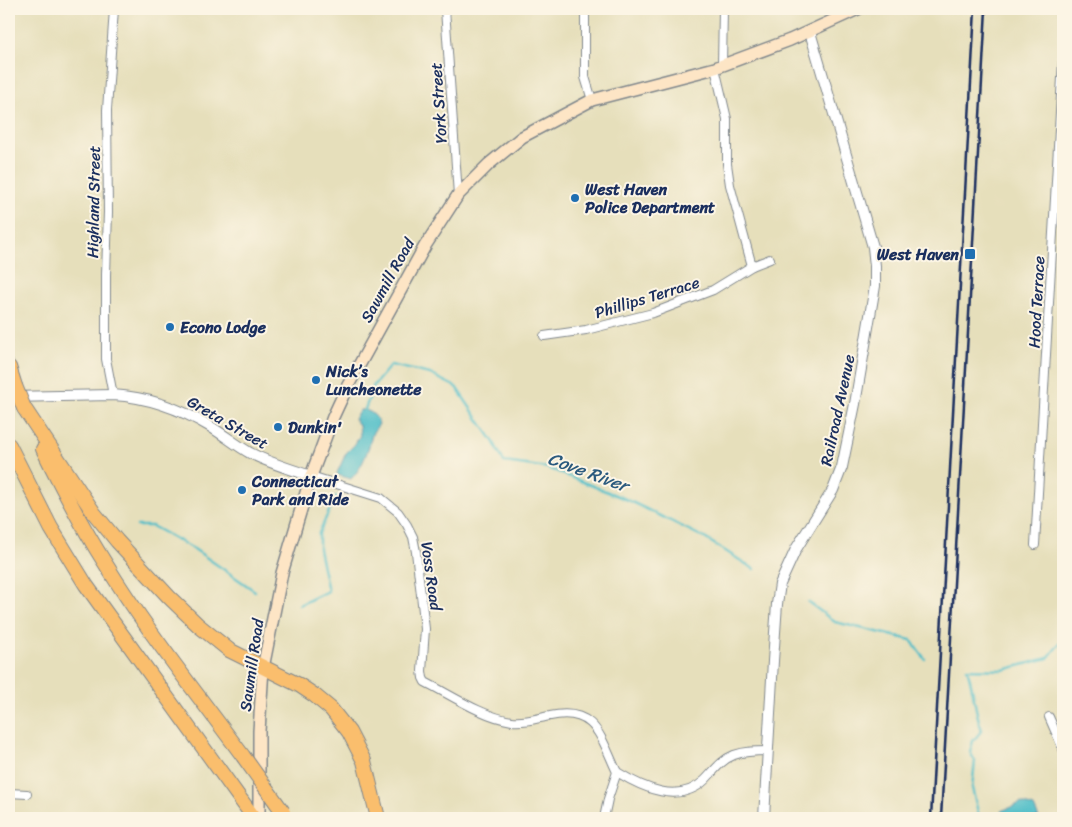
<svg xmlns="http://www.w3.org/2000/svg" width="1072" height="827" font-family="Sriracha,sans-serif">
<rect width="100%" height="100%" fill="#fcf5e5"/>
<filter id="ink" filterUnits="userSpaceOnUse"><feTurbulence type="fractalNoise" baseFrequency=".02" numOctaves="2"/><feDisplacementMap in="SourceGraphic" scale="10" xChannelSelector="R" yChannelSelector="G"/><feConvolveMatrix kernelMatrix="1 2 1 2 8 2 1 2 1" color-interpolation-filters="sRGB"/></filter>
<filter id="wash" filterUnits="userSpaceOnUse"><feTurbulence type="fractalNoise" baseFrequency=".0096" numOctaves="4" result="noise"/><feDisplacementMap in="SourceGraphic" scale="20" xChannelSelector="R" yChannelSelector="G"/><feGaussianBlur stdDeviation="1.12" result="paint"/><feColorMatrix in="noise" values="0 0 0 0 0 0 0 0 0 0 0 0 0 0 0 0 0 1.4 0 .05"/><feComposite in="paint" operator="in"/></filter>
<g filter="url(#wash)">
<rect width="100%" height="100%" fill="#e6dfbb"/>
<!-- water -->
<g fill="#50bec8" stroke="#367693">
<path d="M 360,410 C 369,409 377,415 379,424 C 377,428 373,430 372,435 C 368,451 363,467 351,479 L 338,475 L 337,473 L 346,453 L 355,444 L 360,435 L 359,425 L 354,419 Z"/>
<polygon points="1021,803 1034,807 1039,818 999,818 1001,811"/>
</g>
<g fill="none" stroke-linecap="round" stroke-linejoin="round">
<!-- stream -->
<g stroke="#50bec8" stroke-width="2.5">
<polyline points="364,412 374,385 391,365 430,374 456,387 493,441 504,462 548,468 628,500 703,537 754,569"/>
<polyline points="137,526 152,526 194,549 255,591"/>
<polyline points="808,602 835,622 911,640 925,659"/>
<polyline points="299,605 328,591 319,549 319,533 336,496"/>
<path d="M 979,816 L 972,788 L 975,761 L 970,752 L 973,741 L 982,730 C 974,710 974,689 967,669 L 1003,670 L 1048,658 L 1063,639"/>
</g>
</g>
</g>
<g filter="url(#ink)">
<g fill="none" stroke-linecap="round" stroke-linejoin="round">
<!-- minor casing -->
<g stroke="#80878c" stroke-width="10">
<g id="minor">
<polyline points="445,9 458,195"/>
<polyline points="585,9 585,77 592,100"/>
<polyline points="722,65 723,9"/>
<polyline points="715,68 727,119 727,164 730,185 752,266"/>
<polyline points="544,336 586,330 653,313 713,290 752,266 770,259"/>
<polyline points="113,395 106,359 106,275 108,212 107,110 114,9"/>
<path d="M 311,476 L 381,498 L 398,512 L 407,525 L 413,537 L 416,552 L 425,629 L 422,671 L 423,678 L 425,682 C 451,695 483,717 512,721 C 525,723 538,718 550,716 C 596,706 601,739 617,772 L 608,799 L 604,818"/>
<polyline points="1035,545 1063,60"/>
<polyline points="1049,717 1063,749"/>
<path d="M 617,772 C 643,788 679,805 705,780 C 714,771 721,760 734,755 C 745,751 756,751 768,751"/>
<polyline points="9,793 27,794"/>
</g>
</g>
<!-- tertiary casing -->
<g stroke="#80878c" stroke-width="12">
<g id="tertiary">
<path d="M 9,397 L 113,395 C 148,397 181,409 211,427 C 224,435 236,445 250,453 C 269,463 290,469 311,476"/>
<polyline points="764,818 773,661 777,604 780,584 796,549 833,490 842,467 855,404 875,286 875,266 873,247 810,32"/>
</g>
</g>
<!-- secondary casing -->
<g stroke="#80878c" stroke-width="14">
<polyline id="secondary" points="259,818 259,731 263,668 282,573 311,476 333,417 346,389 425,246 458,195 489,164 522,137 592,100 715,68 790,40 858,9"/>
</g>
<!-- motorway casing -->
<g stroke="#80878c" stroke-width="16">
<g id="motorway">
<polyline points="9,367 15,386"/>
<polyline points="24,408 94,513 117,541 169,597 198,625 229,650 299,685 314,695 331,709 349,732 364,761 378,818"/>
<polyline points="9,445 51,528 86,585 254,818"/>
<path d="M 43,449 C 62,488 82,527 105,563 C 146,630 196,692 243,756"/>
</g>
</g>
<!-- minor -->
<use href="#minor" stroke="#fff" stroke-width="8"/>
<!-- tertiary -->
<use href="#tertiary" stroke="#fff" stroke-width="10"/>
<!-- secondary -->
<use href="#secondary" stroke="#fde5c5" stroke-width="11"/>
<!-- motorway -->
<use href="#motorway" stroke="#fabe6d" stroke-width="14"/>
<!-- rail -->
<g stroke="#1b2f5e" stroke-width="2.5">
<polyline points="931,818 975,9"/>
<polyline points="941,818 986,9"/>
</g>
<!-- motorway-bridge casing -->
<g stroke="#80878c" stroke-width="16" stroke-linecap="butt">
<g id="motorway-bridge">
<polyline points="15,386 24,408"/>
<polyline points="243,756 283,812"/>
</g>
</g>
<!-- motorway-bridge -->
<use href="#motorway-bridge" stroke="#fabe6d" stroke-width="14"/>
</g>
</g>
<!-- markers -->
<g fill="#1f6fb2" stroke="#fcf5e5" stroke-width="2">
<circle cx="575" cy="198" r="5"/>
<rect x="964" y="248" width="12" height="12" rx="2.5"/>
<circle cx="170" cy="327" r="5"/>
<circle cx="316" cy="380" r="5"/>
<circle cx="278" cy="427" r="5"/>
<circle cx="242" cy="490" r="5"/>
</g>
<g text-anchor="middle" stroke-width="4" stroke-linejoin="round" paint-order="stroke">
<!-- street labels -->
<g font-size="16" fill="#1b2f5e" stroke="#fcf5e5">
<text transform="translate(438 103) rotate(-94)" y="6">York Street</text>
<text transform="translate(93 202) rotate(-89)" y="6">Highland Street</text>
<text transform="translate(387 280) rotate(-61)" y="6">Sawmill Road</text>
<text transform="translate(647 297) rotate(-17)" y="6">Phillips Terrace</text>
<text transform="translate(1036 302) rotate(-87)" y="6">Hood Terrace</text>
<text transform="translate(837 410) rotate(-78)" y="6">Railroad Avenue</text>
<text transform="translate(228 422) rotate(30)" y="6">Greta Street</text>
<text transform="translate(432 576) rotate(82)" y="6">Voss Road</text>
<text transform="translate(251 665) rotate(-82)" y="6">Sawmill Road</text>
</g>
<!-- poi labels -->
<g font-size="16" font-weight="bold" fill="#1b2f5e" stroke="#fcf5e5" text-anchor="start">
<text x="585" y="195">West Haven<tspan x="585" dy="18">Police Department</tspan></text>
<text x="959" y="260" text-anchor="end">West Haven</text>
<text x="180" y="333">Econo Lodge</text>
<text x="326" y="377">Nick’s<tspan x="326" dy="18">Luncheonette</tspan></text>
<text x="288" y="433">Dunkin'</text>
<text x="252" y="487">Connecticut<tspan x="252" dy="18">Park and Ride</tspan></text>
</g>
<!-- water labels -->
<g font-size="18" font-style="italic" fill="#2b5a7e" stroke="#fcf5e5">
<text transform="translate(588 472) rotate(20)" y="6">Cove River</text>
</g>
</g>
<!-- margin -->
<rect width="1072" height="827" fill="none" stroke="#fcf5e5" stroke-width="30"/>
</svg>
